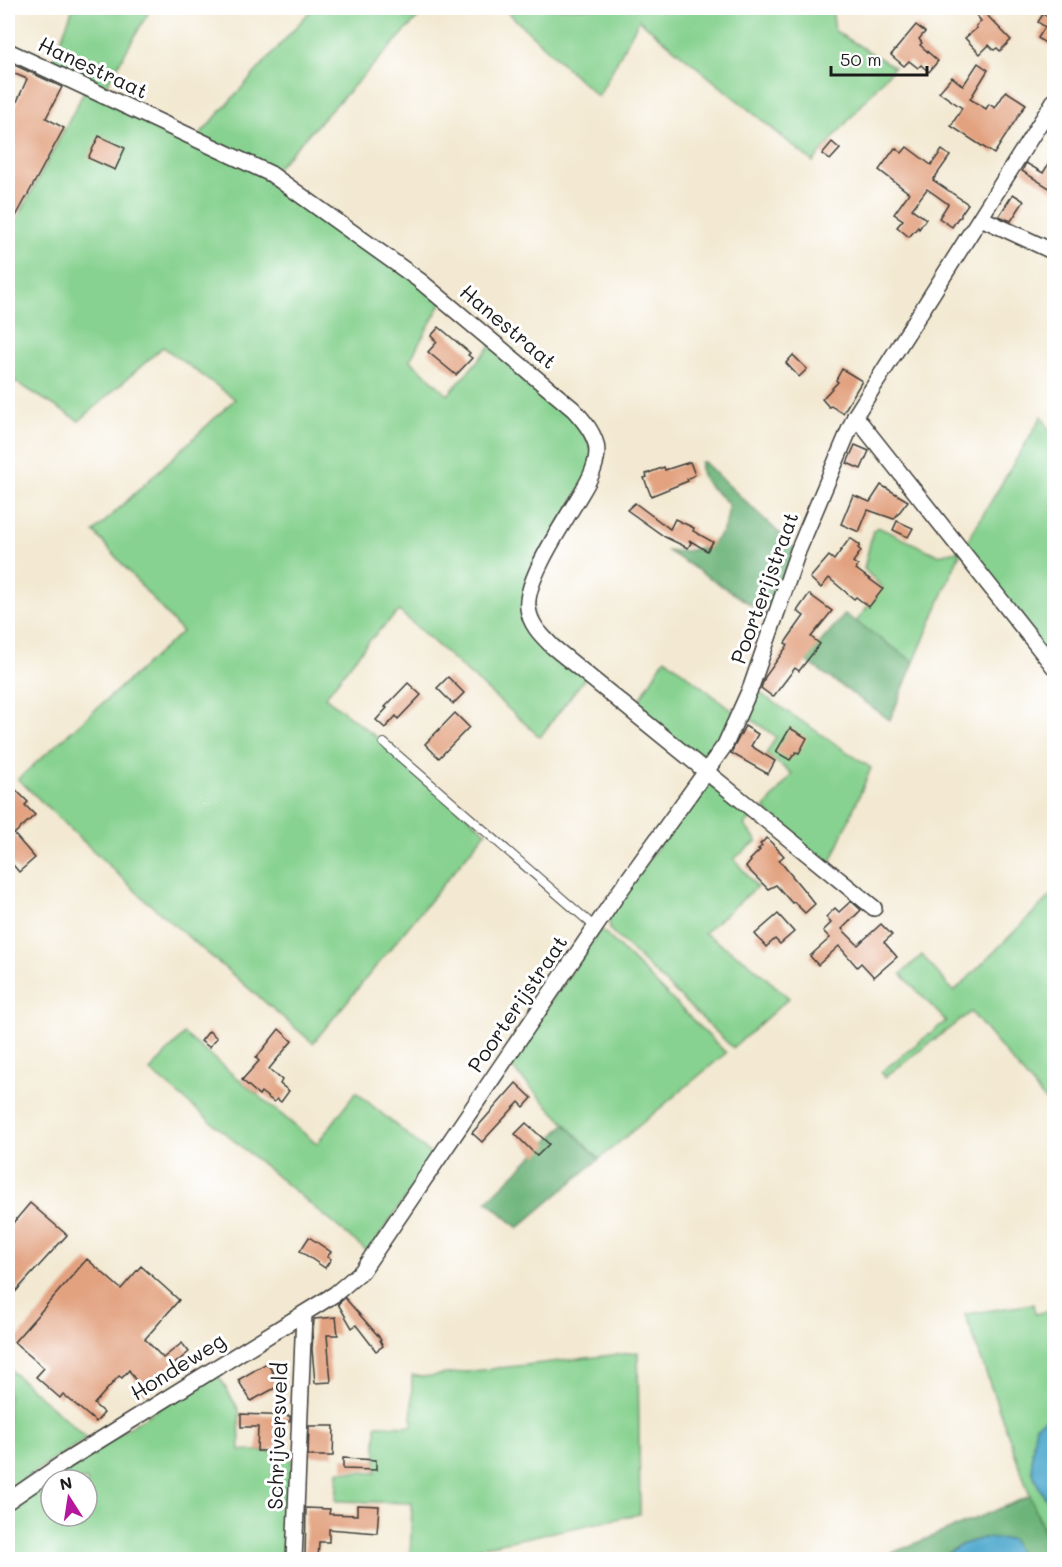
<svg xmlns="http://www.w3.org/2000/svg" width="1062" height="1567" font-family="Mali,sans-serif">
<rect width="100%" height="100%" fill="#fff"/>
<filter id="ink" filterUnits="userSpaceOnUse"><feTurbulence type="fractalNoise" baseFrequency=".0167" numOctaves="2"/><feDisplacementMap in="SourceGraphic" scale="12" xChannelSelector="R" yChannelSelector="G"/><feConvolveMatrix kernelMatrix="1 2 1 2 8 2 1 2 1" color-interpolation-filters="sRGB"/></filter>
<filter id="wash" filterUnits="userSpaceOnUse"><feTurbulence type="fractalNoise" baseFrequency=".008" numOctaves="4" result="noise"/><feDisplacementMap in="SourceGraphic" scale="24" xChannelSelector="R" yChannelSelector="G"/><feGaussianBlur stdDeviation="1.35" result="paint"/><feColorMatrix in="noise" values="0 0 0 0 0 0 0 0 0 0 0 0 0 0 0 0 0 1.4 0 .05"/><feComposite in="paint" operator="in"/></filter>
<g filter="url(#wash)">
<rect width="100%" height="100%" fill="#f3e9d2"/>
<!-- green -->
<g fill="#87d290" stroke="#527756" stroke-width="1.5" fill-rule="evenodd">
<polygon points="73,8 151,8 101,95 196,139 313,8 427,8 271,174 443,300 410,360 448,395 494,342 573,409 596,458 535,574 533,624 588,674 540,737 399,611 368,642 325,697 384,743 486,832 313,1043 145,900 18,779 182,632 94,532 235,399 163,347 79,421 8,377 8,237 86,88 49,71"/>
<polygon points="503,8 832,8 835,31 894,67 813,162 639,20 598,97"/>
<polygon points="1042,416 1054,439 1054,667 961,551 914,662 856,622 882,587 864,569 873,530 878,527 938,555 962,550"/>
<polygon points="665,658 738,715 708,771 633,710"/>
<polygon points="751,687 871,768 829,867 764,809 792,774 766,754 776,737 740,711"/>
<polygon points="708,782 756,815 744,825 757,841 734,859 757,887 704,933 748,962 789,998 733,1048 610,930 609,921 612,911 702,785"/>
<polygon points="1054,892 1054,1111 971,1012 885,1077 881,1072 946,1021 901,974 922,955 954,992"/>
<polygon points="601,929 726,1053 599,1159 508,1064"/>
<polygon points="184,1034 317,1144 356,1092 434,1157 368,1252 150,1071"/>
<polygon points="1033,1304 1035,1314 1054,1309 1054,1547 1052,1552 1030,1496 965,1314"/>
<polygon points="638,1352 640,1514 424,1559 410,1560 412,1503 336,1501 338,1471 376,1473 376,1425 412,1426 412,1375 422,1377"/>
<polygon points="8,1368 87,1438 22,1480 8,1492"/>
<path d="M 216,1372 L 239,1410 L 240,1450 L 292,1453 L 288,1559 L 8,1560 L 8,1508 L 18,1498 ZM 51,1480 L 87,1480 L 87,1516 L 51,1516 Z"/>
</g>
<!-- forest -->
<g fill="#6db47a" stroke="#44684b" stroke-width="1.5">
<path d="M 701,462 L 704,462 L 798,551 L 776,621 L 668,551 C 702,553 729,543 728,504 C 716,489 698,484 701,462 Z"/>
<polygon points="845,614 914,662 890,720 805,660"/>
<polygon points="565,1124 599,1159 518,1228 487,1201"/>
<polygon points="1030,1496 1054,1559 1020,1559 1021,1556 961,1545 939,1559 875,1560"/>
</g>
<!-- water -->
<g fill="#4fa9cd" stroke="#366274" stroke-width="1.5">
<path d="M 1054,1415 L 1054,1509 C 1028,1478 1029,1464 1036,1425 L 1048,1417 Z"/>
<polygon points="982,1538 1011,1539 1021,1557 1020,1559 939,1559 961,1545"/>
</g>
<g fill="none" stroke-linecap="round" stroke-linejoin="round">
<!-- stream -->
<polyline stroke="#4fa9cd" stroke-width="4" points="1050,1560 1054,1551"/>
</g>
<g id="blocks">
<!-- building -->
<g fill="#e2a17f">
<polygon points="971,8 980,8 1011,40 1000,51 997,48 994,50 989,45 980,54 965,38 977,28 976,26 981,21"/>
<polygon points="1054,12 1054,49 1038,38 1045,27 1038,22 1043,14 1050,19"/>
<polygon points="916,25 925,32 919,39 922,43 920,45 938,61 929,72 921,65 918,68 909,61 904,66 891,55"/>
<polygon points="8,62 62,87 46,118 64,128 8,231 8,103 15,106 27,79 8,71"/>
<polygon points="978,63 988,70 970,99 986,109 989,104 995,108 1006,91 1026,104 994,154 951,126 962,108 939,92 952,77 963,86"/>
<polygon points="99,136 125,148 115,170 88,158"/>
<polygon points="832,142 840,149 830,160 822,154"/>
<polygon points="907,147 931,165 942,150 950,156 933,180 968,204 961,214 961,217 958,218 952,227 939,218 948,204 927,189 912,209 926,219 919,229 918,227 909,237 897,227 903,220 894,214 909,193 879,170 895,148 902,153"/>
<polygon points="1054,155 1054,191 1022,171 1026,163 1043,173"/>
<polygon points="1013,194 1024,201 1011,221 999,216"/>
<polygon points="439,327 470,353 468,355 472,358 456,375 428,352 437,342 431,336"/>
<polygon points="793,355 807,369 799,377 786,363"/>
<polygon points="842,369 862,381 843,413 831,406 829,407 822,399 838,382 836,380"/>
<polygon points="855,445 869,451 861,469 847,463"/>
<polygon points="690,462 695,475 687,479 688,481 651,496 644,478 647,477 646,474 664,467 665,470"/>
<polygon points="881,485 908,501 894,519 868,510 859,532 841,524 853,495 870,502"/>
<polygon points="635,503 670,529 675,519 694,528 693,531 713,542 707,551 689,540 691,543 688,548 665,537 627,510"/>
<polygon points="897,521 913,528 908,537 893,530"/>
<polygon points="850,538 860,545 858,548 861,551 853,562 858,566 856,569 883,589 869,607 856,597 854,599 829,578 821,588 810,578 829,556 834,560"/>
<polygon points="809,594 832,611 811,637 820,644 799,671 795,668 773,697 761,688 765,677 788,645 785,643 789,637 804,616 797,611"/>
<polygon points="448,677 464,693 453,704 437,688"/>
<polygon points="408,683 421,695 398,719 396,716 385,728 376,720 387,708 385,707"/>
<polygon points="455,713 469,727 439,758 425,744"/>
<polygon points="745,726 758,734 751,746 775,761 768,774 731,753"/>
<polygon points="790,728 807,738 799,753 796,752 790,760 776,752"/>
<polygon points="14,788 28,802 25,805 35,815 14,834 35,858 19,872 8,859 8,794"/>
<polygon points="767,838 784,856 779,860 815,904 805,913 794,902 792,903 776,885 768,889 746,867 751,861 750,860 760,850 758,849 762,846 760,844"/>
<polygon points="851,901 861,910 842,929 858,945 881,924 892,935 884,942 897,957 874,977 861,963 857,967 839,946 818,965 810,956 830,938 823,931 831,923 826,917 835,908 839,912"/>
<polygon points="778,914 794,932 780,944 775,939 766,947 755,934"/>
<polygon points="279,1029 292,1041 269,1069 282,1080 280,1084 289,1091 281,1102 277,1099 274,1102 261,1092 259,1095 242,1080 259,1061 256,1058"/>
<polygon points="209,1031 217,1038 209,1047 201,1041"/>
<polygon points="516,1083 532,1098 524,1107 519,1102 482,1142 472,1133"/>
<polygon points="526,1123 549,1144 537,1156 515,1134"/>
<polygon points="30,1203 67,1235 8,1300 8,1229"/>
<polygon points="309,1237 331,1252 327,1257 331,1259 325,1268 300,1251"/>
<polygon points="87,1259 121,1289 141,1266 179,1300 145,1339 163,1358 182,1343 189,1352 167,1370 172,1377 144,1394 129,1370 122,1378 119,1376 94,1404 104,1413 96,1422 63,1394 60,1398 36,1377 44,1368 14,1342"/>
<polygon points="345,1298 381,1339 380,1340 383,1346 376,1351 356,1325 352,1328 338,1304"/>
<polygon points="336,1317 338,1335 327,1335 331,1382 315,1383 312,1349 314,1319"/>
<polygon points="267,1363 277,1379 277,1387 251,1401 238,1380"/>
<polygon points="241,1414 290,1416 290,1421 278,1428 277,1447 268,1451 257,1451 258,1427 241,1427"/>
<polygon points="309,1426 334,1426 333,1456 308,1456"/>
<polygon points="343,1458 376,1460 376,1470 343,1469"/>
<polygon points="357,1505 379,1506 377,1533 329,1529 329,1542 319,1542 318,1560 305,1560 306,1508 330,1509 329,1514 357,1515"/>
</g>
</g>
</g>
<g filter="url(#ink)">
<use href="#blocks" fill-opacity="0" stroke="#3c3b37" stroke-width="1.5"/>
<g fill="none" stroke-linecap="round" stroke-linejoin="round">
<!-- lane casing -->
<g stroke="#3c3b37" stroke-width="10">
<polyline id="lane" points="384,743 595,927"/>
</g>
<!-- street casing -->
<g stroke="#3c3b37" stroke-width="18">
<g id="street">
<path d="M 8,51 L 271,174 L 419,280 L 573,409 C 582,419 592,430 596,444 C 600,460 590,479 582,492 C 567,518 524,580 528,608 C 530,625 542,636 553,647 L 874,908"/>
<polyline points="981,218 1054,252"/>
<polyline points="855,416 1054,667"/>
<polyline points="8,1501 66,1461 335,1294 362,1271 617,895 725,745 751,687 798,551 855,416 1054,101"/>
<polyline points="294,1560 304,1314"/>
</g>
</g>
<!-- lane -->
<use href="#lane" stroke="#fff" stroke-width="8"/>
<!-- street -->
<use href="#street" stroke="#fff" stroke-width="15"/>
</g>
</g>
<g text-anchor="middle" stroke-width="6" stroke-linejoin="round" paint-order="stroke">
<!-- street labels -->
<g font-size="21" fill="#1c1c1c" stroke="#fff">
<text transform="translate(93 68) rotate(25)" y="7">Hanestraat</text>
<text transform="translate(508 327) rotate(40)" y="7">Hanestraat</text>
<text transform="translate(765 588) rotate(-70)" y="7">Poorterijstraat</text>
<text transform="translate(518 1004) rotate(-56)" y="7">Poorterijstraat</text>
<text transform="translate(178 1367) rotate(-32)" y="7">Hondeweg</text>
<text transform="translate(278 1436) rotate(-88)" y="7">Schrijversveld</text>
</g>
</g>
<!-- margin -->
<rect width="1062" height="1567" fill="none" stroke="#fff" stroke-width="30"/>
<!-- north arrow -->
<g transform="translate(69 1498) rotate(348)"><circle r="28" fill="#ffffff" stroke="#a4a4a4" stroke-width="1.5"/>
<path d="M0-4.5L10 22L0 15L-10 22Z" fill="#b5179e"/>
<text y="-9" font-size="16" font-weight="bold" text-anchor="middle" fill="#1c1c1c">N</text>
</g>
<!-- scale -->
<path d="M831 66v9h96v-9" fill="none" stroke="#1c1c1c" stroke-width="3"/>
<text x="840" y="66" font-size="18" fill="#1c1c1c" stroke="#ffffff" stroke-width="4.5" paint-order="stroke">50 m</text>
</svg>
